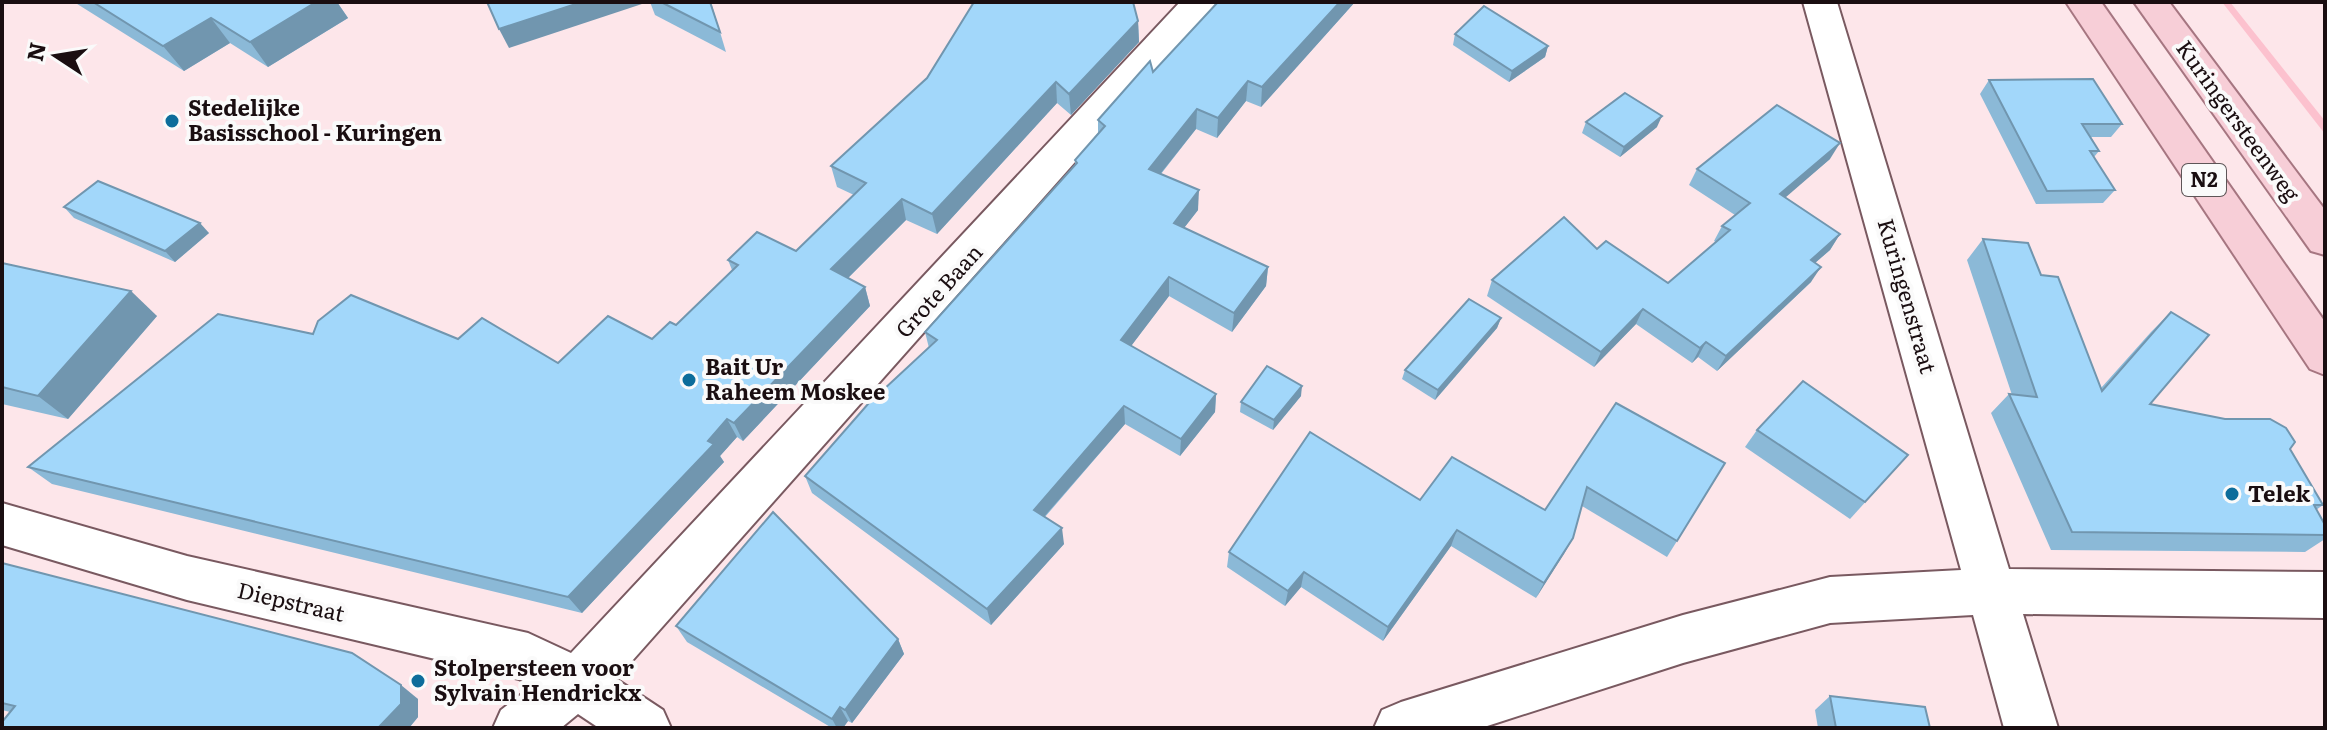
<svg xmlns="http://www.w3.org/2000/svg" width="2327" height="730" font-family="Literata,serif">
<rect width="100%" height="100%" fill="#fde6ea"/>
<!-- green -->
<polygon fill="#fcc1ce" points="2222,2 2230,2 2325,121 2325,134"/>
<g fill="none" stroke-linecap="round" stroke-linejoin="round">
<!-- minor casing -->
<g stroke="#795960" stroke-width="4">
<g id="minor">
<polygon points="1180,2 1217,2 616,679 663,710 671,728 599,728 578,714 561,728 493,728 501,710 532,686 519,679 187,600 2,545 2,503 187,556 528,633 571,653"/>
<polygon points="1803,2 1837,2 2009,569 2325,572 2325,618 2023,614 2058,728 2004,728 1973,615 1830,623 1683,663 1481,728 1374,728 1382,710 1401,702 1683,615 1830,577 1961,570"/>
</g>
</g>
<!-- major casing -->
<g stroke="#a67681" stroke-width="4">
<g id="major">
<polygon points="2066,2 2101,2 2325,322 2325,375 2310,369"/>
<polygon points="2134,2 2169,2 2325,210 2325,255 2311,251"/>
</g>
</g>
<!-- minor -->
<use href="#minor" fill="#fff" fill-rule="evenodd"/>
<!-- major -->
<use href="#major" fill="#f7ced7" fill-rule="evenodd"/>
</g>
<!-- wall -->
<g fill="#8bb9d7">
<polygon points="74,2 337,2 348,18 268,67 230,43 184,71"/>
<polygon points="650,2 711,2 726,52 655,15"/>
<polygon points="1355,2 1261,107 1246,101 1217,138 1196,129 1161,174 1198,210 1184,228 1268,267 1266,286 1232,332 1169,296 1131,346 1216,394 1215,412 1180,456 1125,424 1045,517 1064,544 991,625 812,493 805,476 929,348 925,332 1075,165 1075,160 1098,133 1098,120 1153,72"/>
<polygon points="1138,21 1139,42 1071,115 1057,103 937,234 906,220 848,278 865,287 870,306 743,441 737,437 720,456 724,462 582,613 52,484 28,467 313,334 458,339 558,363 652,339 676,325 732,270 728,260 796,251 854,195 837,187 831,166"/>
<polygon points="1455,34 1548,46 1545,57 1509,82 1453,45"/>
<polygon points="1989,80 2122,124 2111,137 2091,137 2099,151 2094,157 2115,190 2103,203 2036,204 1980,94"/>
<polygon points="1586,122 1657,127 1620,157 1582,133"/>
<polygon points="1830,159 1785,197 1840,234 1830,250 1815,263 1811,282 1717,371 1698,357 1692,363 1636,324 1594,367 1487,296 1492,280 1597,249 1668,283 1716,242 1714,241 1722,226 1735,215 1689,185 1697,169"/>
<polygon points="64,207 209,233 175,262 74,218"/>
<polygon points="1983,239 2041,275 2101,388 2151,332 2171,312 2150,404 2290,449 2323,505 2316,510 2325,525 2325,539 2305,552 2051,550 1991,413 2009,394 2012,395 1967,260"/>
<polygon points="2,263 157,316 68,419 2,404"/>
<polygon points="1501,318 1497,328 1435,400 1402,379 1405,370"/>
<polygon points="1301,396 1273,430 1240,412 1241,402"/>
<polygon points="1616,403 1677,541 1667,557 1582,506 1573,538 1536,598 1451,546 1383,641 1301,587 1285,606 1227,567 1229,552 1420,500 1545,510"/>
<polygon points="1757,430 1908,455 1850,519 1745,447"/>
<polygon points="2,563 418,699 418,717 409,728 2,728 10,712 2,710"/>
<polygon points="676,626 898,639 904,654 852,723 848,721 843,728 832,728 687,642"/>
<polygon points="1830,696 1930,728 1818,728 1815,710"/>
</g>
<!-- shaded-wall -->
<g fill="#7196af">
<polygon points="316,2 337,2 348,18 268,67 250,42"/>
<polygon points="582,2 648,2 509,48 499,29"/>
<polygon points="1340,2 1355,2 1261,107 1262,87"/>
<polygon points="211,18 230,43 184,71 163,46"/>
<polygon points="1138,21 1139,42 1071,115 1069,94"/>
<polygon points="1548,46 1545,57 1509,82 1512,71"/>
<polygon points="1248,81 1246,101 1217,138 1218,118"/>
<polygon points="1056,82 1057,103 937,234 932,214"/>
<polygon points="1197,109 1196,129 1149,188 1149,169"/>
<polygon points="1662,116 1657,127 1620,157 1624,147"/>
<polygon points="1840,143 1830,159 1771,210 1780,194"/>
<polygon points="1199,190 1198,210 1173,242 1174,223"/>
<polygon points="902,199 906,220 837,289 831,269"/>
<polygon points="200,223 209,233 175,262 165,251"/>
<polygon points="1840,234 1830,250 1801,275 1811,260"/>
<polygon points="1268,267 1266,286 1232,332 1234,313"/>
<polygon points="1821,267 1811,282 1717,371 1726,356"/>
<polygon points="1169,277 1169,296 1122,358 1121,340"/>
<polygon points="865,287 870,306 743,441 734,423"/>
<polygon points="131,291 157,316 68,419 38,396"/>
<polygon points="1643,309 1636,324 1594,367 1601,352"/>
<polygon points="1501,318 1497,328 1435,400 1438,390"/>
<polygon points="1706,342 1698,357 1692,363 1700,348"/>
<polygon points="1302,386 1301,396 1273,430 1274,420"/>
<polygon points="1216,394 1215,412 1180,456 1181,439"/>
<polygon points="1124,406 1125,424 1036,526 1034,510"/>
<polygon points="727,419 737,437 720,456 724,462 582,613 568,597"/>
<polygon points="1062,528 1064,544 991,625 987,609"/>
<polygon points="1457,530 1451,546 1383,641 1388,627"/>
<polygon points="1573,538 1564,554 1536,598 1544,583"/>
<polygon points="1304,572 1301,587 1285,606 1288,591"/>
<polygon points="898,639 904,654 852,723 845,710"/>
<polygon points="401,685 418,699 418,717 409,728 378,728"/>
<polygon points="840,707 848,721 843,728 837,728 832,719"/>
</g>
<!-- building -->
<g fill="#a2d7fa" stroke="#7196af" stroke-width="2">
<polygon points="93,2 316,2 250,42 211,18 163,46"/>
<polygon points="487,2 582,2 499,29"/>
<polygon points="661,2 710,2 720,32"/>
<polygon points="974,2 1133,2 1138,21 1069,94 1056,82 932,214 902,199 831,269 865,287 734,423 727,419 708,441 714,444 568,597 28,467 218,314 313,334 318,321 351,295 458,339 482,318 558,363 608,316 652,339 670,322 676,325 738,265 728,260 757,232 796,251 866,183 831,166 927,78"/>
<polygon points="1218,2 1340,2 1262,87 1248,81 1218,118 1197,109 1149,169 1199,190 1174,223 1268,267 1234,313 1169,277 1121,340 1216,394 1181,439 1124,406 1034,510 1062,528 987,609 805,476 868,404 937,340 925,332 1077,163 1075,160 1105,126 1098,120 1150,61 1153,72"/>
<polygon points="1484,6 1548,46 1512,71 1455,34"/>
<polygon points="2093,79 2122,124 2082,124 2099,151 2090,151 2115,190 2047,191 1989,80"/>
<polygon points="1625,93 1662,116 1624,147 1586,122"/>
<polygon points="1777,105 1840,143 1780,194 1840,234 1811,260 1821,267 1726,356 1706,342 1700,348 1643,309 1601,352 1492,280 1564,217 1597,249 1606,241 1668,283 1730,230 1722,226 1750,203 1697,169"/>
<polygon points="98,181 200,223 165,251 64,207"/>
<polygon points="1983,239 2028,243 2041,275 2058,277 2102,391 2171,312 2209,335 2150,404 2225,419 2270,419 2286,428 2295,442 2290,449 2323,505 2314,505 2325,525 2325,535 2072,532 2009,394 2037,397"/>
<polygon points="2,263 131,291 38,396 2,387"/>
<polygon points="1469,299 1501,318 1438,390 1405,370"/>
<polygon points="1267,366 1302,386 1274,420 1241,402"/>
<polygon points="1803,381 1908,455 1865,502 1757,430"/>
<polygon points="1616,403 1725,463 1677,541 1587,487 1573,538 1544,583 1457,530 1388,627 1304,572 1288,591 1229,552 1310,432 1420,500 1452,457 1545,510"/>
<polygon points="773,512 898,639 845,710 840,707 832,719 676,626"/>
<polygon points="2,563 352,653 401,685 401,704 378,728 2,728 2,722 15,706 2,703"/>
<polygon points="1830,696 1925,707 1930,728 1836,728"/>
</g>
<!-- markers -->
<g fill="#0d6d9b" stroke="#fafafa" stroke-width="3">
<circle cx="172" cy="121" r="8"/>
<circle cx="689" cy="380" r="8"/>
<circle cx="2232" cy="494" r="8"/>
<circle cx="418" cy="681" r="8"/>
</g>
<g text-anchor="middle" stroke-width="8" stroke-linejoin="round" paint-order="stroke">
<!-- shield labels -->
<rect fill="#fafafa" stroke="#5d5557" stroke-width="2" x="2182" y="164" width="44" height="32" rx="6"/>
<g font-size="20" font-weight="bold" fill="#1a0e11">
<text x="2204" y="187">N2</text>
</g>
<!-- poi labels -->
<g font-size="22" font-weight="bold" fill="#1a0e11" stroke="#fafafa" text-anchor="start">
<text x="188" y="116">Stedelijke<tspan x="188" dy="25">Basisschool - Kuringen</tspan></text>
<text x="705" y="375">Bait Ur<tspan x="705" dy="25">Raheem Moskee</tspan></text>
<text x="2248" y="502">Telek</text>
<text x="434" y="676">Stolpersteen voor<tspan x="434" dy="25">Sylvain Hendrickx</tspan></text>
</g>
<!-- street labels -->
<g font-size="22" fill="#1a0e11" stroke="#fafafa">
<text transform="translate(2238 121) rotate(54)" y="8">Kuringersteenweg</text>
<text transform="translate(939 291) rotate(-48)" y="8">Grote Baan</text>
<text transform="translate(1907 296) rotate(74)" y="8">Kuringenstraat</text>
<text transform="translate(291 602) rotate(13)" y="8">Diepstraat</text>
</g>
</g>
<!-- border -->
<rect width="2327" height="730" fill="none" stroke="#1a0e11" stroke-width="8"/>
<!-- north arrow -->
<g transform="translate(56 56) rotate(282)" stroke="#fafafa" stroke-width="6" paint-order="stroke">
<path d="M0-6L14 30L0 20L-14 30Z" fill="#1a0e11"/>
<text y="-12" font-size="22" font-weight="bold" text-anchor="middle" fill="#1a0e11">N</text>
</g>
</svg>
